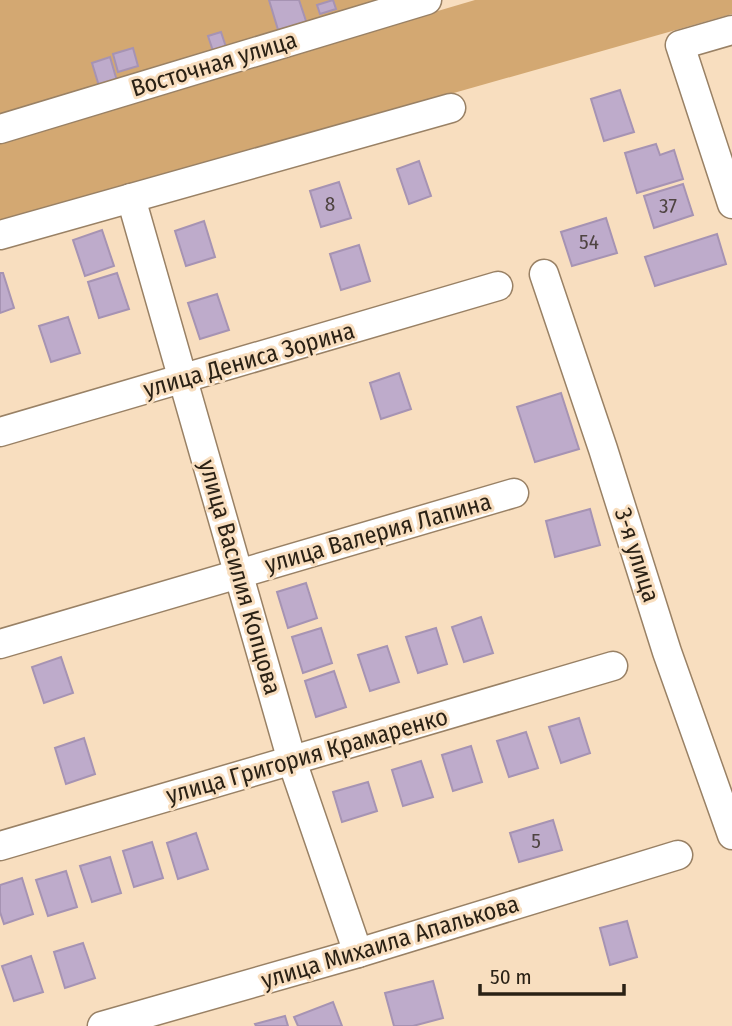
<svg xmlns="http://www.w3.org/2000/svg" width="732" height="1026" font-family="'Fira Sans Condensed',sans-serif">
<rect width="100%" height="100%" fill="#f8debf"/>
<!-- green -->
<g fill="#d3a872">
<polygon points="0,0 394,0 0,120"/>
<polygon points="475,0 732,0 732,14 0,222 0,140"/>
</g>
<!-- building -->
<g fill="#beabcb" stroke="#a693b3" stroke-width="2">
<polygon points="269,0 299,0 307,24 279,33"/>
<polygon points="333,0 336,9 320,14 317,5"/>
<polygon points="221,32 226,47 213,51 208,36"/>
<polygon points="133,48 138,66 118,72 113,54"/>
<polygon points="110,57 117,81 99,86 92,63"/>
<polygon points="620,90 634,132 604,141 591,99"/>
<polygon points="656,144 660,155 674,150 683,179 637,193 625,153"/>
<polygon points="419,161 431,196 409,204 397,169"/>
<polygon points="339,182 351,218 321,227 310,191"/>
<polygon points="683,184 693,215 654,228 644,196"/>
<polygon points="606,218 617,253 572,266 561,232"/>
<polygon points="204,221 215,257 186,266 175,231"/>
<polygon points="102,230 114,266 85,276 73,240"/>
<polygon points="717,234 726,264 655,286 645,257"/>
<polygon points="359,245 370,281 341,290 330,254"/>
<polygon points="0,273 3,273 14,308 0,313"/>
<polygon points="117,273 129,309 99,318 88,282"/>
<polygon points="217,294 229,330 200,339 188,303"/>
<polygon points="68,317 80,353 51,362 39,326"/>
<polygon points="399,373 411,409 381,419 370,383"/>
<polygon points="561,393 579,449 535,462 517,407"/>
<polygon points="590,509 600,545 555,557 546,521"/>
<polygon points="306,583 317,618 288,628 277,592"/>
<polygon points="481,617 493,653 464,662 452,627"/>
<polygon points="321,628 332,663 303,673 292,637"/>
<polygon points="436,628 447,664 418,673 406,637"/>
<polygon points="387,646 399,682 370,691 358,655"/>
<polygon points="61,657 73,693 44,703 32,667"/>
<polygon points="334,671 346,707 316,717 305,681"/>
<polygon points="579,718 590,753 561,763 549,727"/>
<polygon points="526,732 538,768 509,777 497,741"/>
<polygon points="84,738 95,774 66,784 55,748"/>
<polygon points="471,746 482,782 453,791 442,755"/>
<polygon points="421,761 433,797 403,806 392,770"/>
<polygon points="368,782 377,811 342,822 333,792"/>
<polygon points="553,820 562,850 519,862 510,833"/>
<polygon points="196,833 208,869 178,879 167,843"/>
<polygon points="152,842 163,878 134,887 123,851"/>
<polygon points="110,857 121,893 92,902 80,866"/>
<polygon points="66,871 77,907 48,916 36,880"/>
<polygon points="22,878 33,914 4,924 0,912 0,885"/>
<polygon points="627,921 637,957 610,965 600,928"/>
<polygon points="83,943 95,978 65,988 54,952"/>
<polygon points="31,956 43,992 14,1001 2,966"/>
<polygon points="433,981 443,1018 413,1026 394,1026 385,993"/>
<polygon points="333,1002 342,1026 298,1026 294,1017"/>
<polygon points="285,1016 288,1026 256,1026 255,1024"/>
</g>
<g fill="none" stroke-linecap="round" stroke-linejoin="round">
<!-- minor casing -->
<g stroke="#998165" stroke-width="31">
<g id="minor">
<polyline points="732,30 680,45 732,204"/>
<polyline points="0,129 427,0"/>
<polyline points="131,198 292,761 358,953"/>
<polyline points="0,235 451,108"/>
<polyline points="544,274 603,449 667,652 732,835"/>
<polyline points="0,432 498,286"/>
<polyline points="0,644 514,493"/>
<polyline points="0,846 613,666"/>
<polyline points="102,1026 358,953 678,855"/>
</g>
</g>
<!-- minor -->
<use href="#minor" stroke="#fff" stroke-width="28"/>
</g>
<g text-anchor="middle" stroke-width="6" stroke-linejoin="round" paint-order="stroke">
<!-- number labels -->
<g font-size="21" fill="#4f4442">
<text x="330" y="211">8</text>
<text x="668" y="213">37</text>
<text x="589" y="249">54</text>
<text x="536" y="848">5</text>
</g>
<!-- street labels -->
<g font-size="24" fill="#2a2115" stroke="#f8debf">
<text transform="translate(214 64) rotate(-17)" y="8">Восточная улица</text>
<text transform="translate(249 360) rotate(-16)" y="8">улица Дениса Зорина</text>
<text transform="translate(378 533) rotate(-16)" y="8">улица Валерия Лапина</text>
<text transform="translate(637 555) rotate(72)" y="8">3-я улица</text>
<text transform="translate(240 577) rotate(74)" y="8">улица Василия Копцова</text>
<text transform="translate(307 756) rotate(-16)" y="8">улица Григория Крамаренко</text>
<text transform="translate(390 942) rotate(-17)" y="8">улица Михаила Апалькова</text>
</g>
</g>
<!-- scale -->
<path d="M480 984v10h144v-10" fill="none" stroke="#2a2115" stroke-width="3.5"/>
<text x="490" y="984" font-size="21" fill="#2a2115" stroke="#f8debf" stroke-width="5" paint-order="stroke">50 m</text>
</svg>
